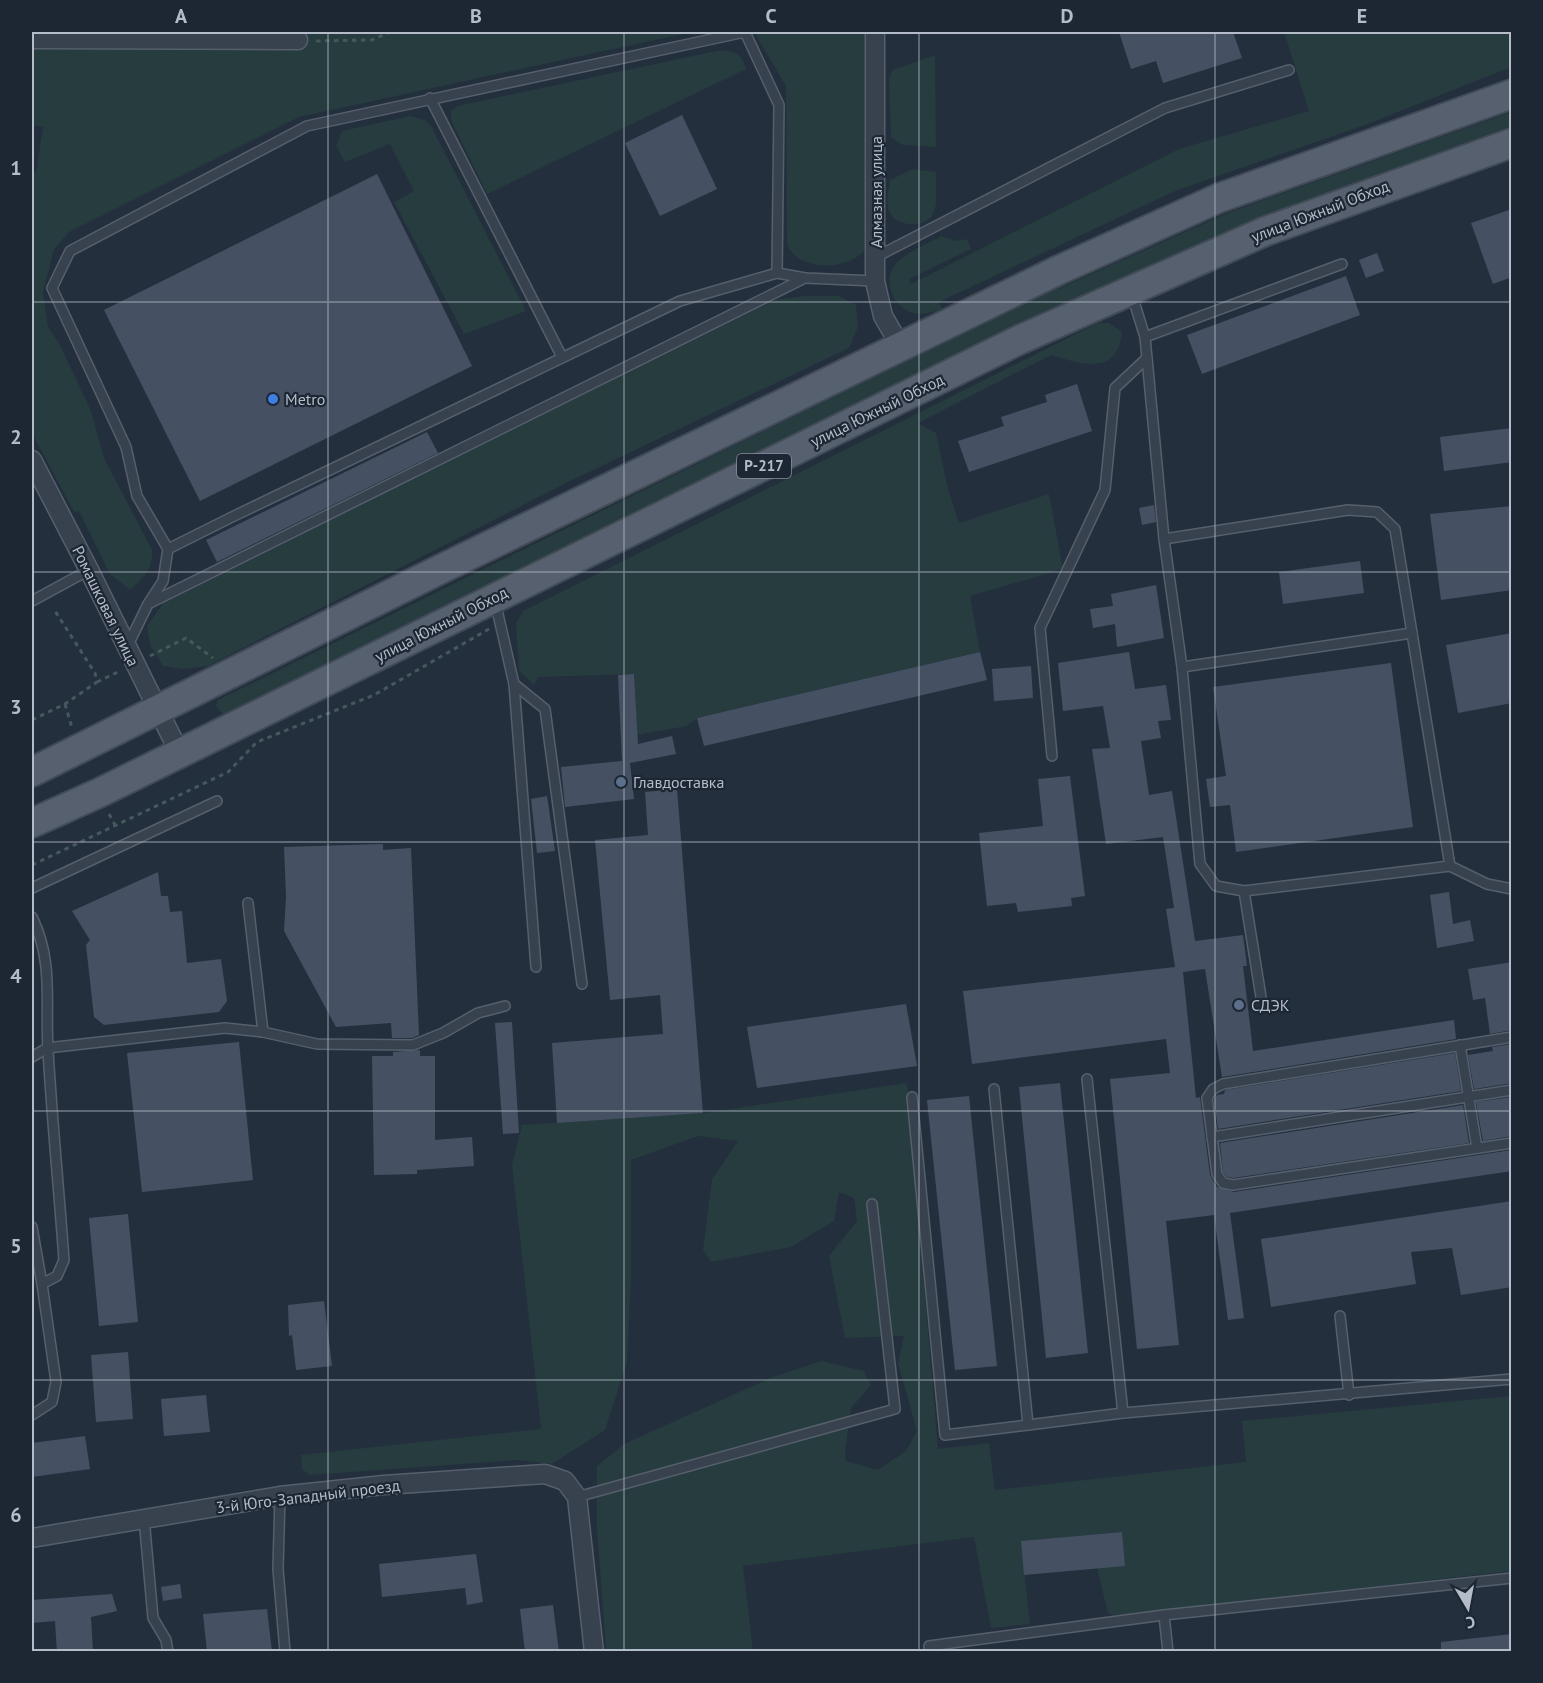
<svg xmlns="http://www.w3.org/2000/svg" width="1543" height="1683" font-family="'PT Sans',sans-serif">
<rect width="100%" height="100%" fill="#242f3e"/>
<!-- grass -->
<g fill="#263c3f">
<path d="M 302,32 L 692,32 L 299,117 L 69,232 L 54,249 L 43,292 L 48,327 L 59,343 L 91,411 L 104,458 L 152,550 C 153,570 144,577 130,590 L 110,574 L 79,511 L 74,512 L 32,433 L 32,173 L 36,173 L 43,127 L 32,125 L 32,47 L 298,46 Z"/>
<path d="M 754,32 L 867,32 L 869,245 C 856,266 821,271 800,259 C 794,256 790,250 787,245 L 786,86 Z"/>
<path d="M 1284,32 L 1511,32 L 1511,67 L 1365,125 L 1175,191 L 939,302 L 942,309 C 933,312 924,315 914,313 C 896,309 884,286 892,269 C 900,254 928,244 942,236 L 956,241 L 967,239 L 971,249 L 909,279 L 911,284 L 1179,149 L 1309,111 Z"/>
<path d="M 721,50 C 736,52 742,54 746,69 L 487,194 L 451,120 L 451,111 L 457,106 Z"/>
<polygon points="935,55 936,147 903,145 891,137 889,78 893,70"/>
<polygon points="1511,112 1511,129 1236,227 1005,331 224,715 216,706 218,700 997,316 1230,212"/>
<polygon points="410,116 425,120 431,126 526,311 464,334 394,202 414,191 390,144 345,162 336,146 342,131"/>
<path d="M 913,169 L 936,172 C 935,183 939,204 933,214 C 924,230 892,227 888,208 C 886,200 889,188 890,180 Z"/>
<polygon points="805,296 839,296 856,305 858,327 849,348 570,481 208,666 183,669 163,666 150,645 147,626 164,602 222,571 775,300"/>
<path d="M 1098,323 L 1109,323 L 1122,332 C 1118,377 1080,364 1051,355 L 918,423 L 936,433 L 948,489 L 959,523 L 1049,494 L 1063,569 L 970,596 L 980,652 L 697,718 L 687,726 L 637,735 L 634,674 L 538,677 L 534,685 L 519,671 L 516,623 L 523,611 Z"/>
<polygon points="907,1083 938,1449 989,1443 995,1490 1246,1462 1242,1421 1511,1396 1511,1571 1114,1616 1108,1613 1097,1568 1122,1532 1021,1541 1030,1624 991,1628 974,1537 743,1566 753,1651 606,1651 597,1528 597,1466 624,1444 773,1377 821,1361 864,1371 871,1385 851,1408 845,1453 846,1461 878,1470 906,1451 917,1431 898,1363 904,1336 845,1338 829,1256 857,1221 854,1198 839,1192 834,1221 791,1247 711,1262 703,1250 712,1179 738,1141 698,1136 631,1160 631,1278 627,1362 605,1430 552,1464 517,1460 310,1475 302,1469 301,1455 541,1429 512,1165 522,1125 703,1113"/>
</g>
<!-- building -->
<g fill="#455162">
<polygon points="1119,32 1233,32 1242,58 1163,83 1156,61 1131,69"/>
<polygon points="682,115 717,189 660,216 625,143"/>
<polygon points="377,174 472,366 200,501 104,310"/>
<polygon points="1512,209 1512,277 1493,284 1471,223"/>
<polygon points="1377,253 1384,271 1366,278 1359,260"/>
<polygon points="1346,276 1360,315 1202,374 1187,335"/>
<polygon points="1077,384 1092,431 969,472 958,441 1004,426 1001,417 1047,402 1045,395"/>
<polygon points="1512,428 1512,462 1444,471 1440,437"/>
<polygon points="427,432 438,453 217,562 206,540"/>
<polygon points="1154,505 1156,522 1142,525 1139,508"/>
<polygon points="1512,506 1512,590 1441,600 1430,514"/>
<polygon points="1360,561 1364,593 1283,604 1279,572"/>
<polygon points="1156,585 1164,638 1117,647 1115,624 1093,628 1090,609 1113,606 1111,594"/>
<polygon points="1512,633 1512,703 1458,713 1446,645"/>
<polygon points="980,652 987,680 704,746 697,718"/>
<polygon points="1129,652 1135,689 1166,685 1171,720 1158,721 1161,738 1141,741 1149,795 1172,791 1195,941 1243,935 1247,966 1243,966 1253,1051 1454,1020 1456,1039 1222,1077 1205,969 1183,972 1196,1098 1200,1097 1210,1175 1217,1187 1234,1192 1512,1150 1512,1171 1230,1213 1244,1318 1228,1320 1214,1215 1166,1221 1179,1345 1137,1349 1110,1079 1170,1073 1166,1039 972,1064 963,991 1175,967 1166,909 1174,908 1163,837 1106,844 1092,749 1110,748 1103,706 1063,711 1058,663"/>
<polygon points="1391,663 1413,827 1236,852 1230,805 1210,807 1206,779 1226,776 1213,687"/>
<polygon points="1031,666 1033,698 994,701 992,669"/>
<polygon points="634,674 638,744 672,736 676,754 630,763 634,799 565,807 561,767 622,761 618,675"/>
<polygon points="1070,776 1085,896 1071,898 1072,906 1018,912 1016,903 987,906 979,833 1043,826 1038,779"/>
<polygon points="677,789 703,1113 557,1123 552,1043 663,1034 660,995 610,1000 595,840 648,835 645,792"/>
<polygon points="547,796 555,851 537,853 531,799"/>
<polygon points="383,844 383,850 411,848 419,1035 412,1038 392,1038 391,1023 336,1027 284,931 286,897 284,847"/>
<polygon points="158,872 161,896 168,896 170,912 182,911 187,963 221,959 227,1001 219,1012 104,1025 94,1017 86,945 90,940 72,911"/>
<polygon points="1449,892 1453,924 1470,920 1474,941 1437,948 1430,895"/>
<polygon points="1512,962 1512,1030 1490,1034 1485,998 1473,1000 1468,969"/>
<polygon points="906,1004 917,1066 757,1088 747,1027"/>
<polygon points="512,1022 519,1133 503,1134 495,1023"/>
<polygon points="239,1042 253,1180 142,1192 127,1053"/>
<polygon points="1512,1044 1512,1083 1474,1089 1468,1055 1493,1051 1492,1047"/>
<polygon points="420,1050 420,1056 435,1056 435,1140 472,1137 474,1166 417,1170 417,1174 374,1175 372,1056 393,1056 393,1052"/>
<polygon points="1455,1053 1461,1091 1218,1129 1214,1100 1217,1095 1224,1094 1225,1090"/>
<polygon points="1060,1083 1088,1353 1046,1358 1019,1087"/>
<polygon points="969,1096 997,1366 955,1370 927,1100"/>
<polygon points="1512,1097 1512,1136 1483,1141 1476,1102"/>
<polygon points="1463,1105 1469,1143 1233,1178 1227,1177 1223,1172 1220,1143"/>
<polygon points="1512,1201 1512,1287 1461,1295 1452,1248 1411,1252 1416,1284 1271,1307 1261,1239"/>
<polygon points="128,1214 138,1322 99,1326 89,1218"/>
<polygon points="324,1301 332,1366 296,1370 292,1335 289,1336 288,1305"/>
<polygon points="128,1352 133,1419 96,1422 91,1355"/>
<polygon points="206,1395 210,1432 164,1436 161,1399"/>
<polygon points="85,1436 90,1469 32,1477 32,1443"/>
<polygon points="1122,1532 1125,1566 1024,1575 1021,1541"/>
<polygon points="476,1554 483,1602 467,1605 465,1588 382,1597 379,1564"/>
<polygon points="180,1584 182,1598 163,1601 161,1587"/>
<polygon points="112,1594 117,1611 91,1617 93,1652 57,1652 55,1621 32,1623 32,1600"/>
<polygon points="553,1605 559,1652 525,1652 520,1609"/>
<polygon points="267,1609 272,1652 207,1652 203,1614"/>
<polygon points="1512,1634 1512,1652 1441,1652 1441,1642"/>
</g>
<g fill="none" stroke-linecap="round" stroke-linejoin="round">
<!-- service casing -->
<g stroke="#565f6c" stroke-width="12">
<g id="service">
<polyline points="430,98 562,357"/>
<polyline points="876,257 1165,108 1289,70"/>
<polyline points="1132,295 1145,337 1164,539 1182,667 1200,864 1216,886 1244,891 1450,866 1487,884 1512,889"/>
<polyline points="1145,337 1342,264"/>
<polyline points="1164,539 1348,510 1377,512 1395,529 1450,866"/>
<polyline points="168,549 137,496 126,447 52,288 70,251 307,126 745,32 779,105 777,273"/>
<polyline points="32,601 89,570"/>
<polyline points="495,601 514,684 545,709 582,984"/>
<polyline points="150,603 805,278"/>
<polyline points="127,647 148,604 163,581 168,549 230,518 680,301 777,273 805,278 875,281"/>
<polyline points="1182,667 1412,633"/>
<polyline points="514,684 536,967"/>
<polyline points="1052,756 1040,628 1105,490 1115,388 1147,358"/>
<polyline points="32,888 217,801"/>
<polyline points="1244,891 1261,997"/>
<polyline points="248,903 263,1032"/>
<path d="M 32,917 C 54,962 45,1003 48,1050 C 52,1120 59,1190 64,1260 L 57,1276 L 42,1284 L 56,1382 L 52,1402 L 32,1415"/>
<polyline points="1512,1037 1223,1084 1213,1089 1207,1098 1217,1174 1223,1183 1233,1185 1512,1143"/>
<polyline points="1460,1045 1477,1148"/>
<polyline points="32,1057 47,1048 225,1028 263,1032 317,1044 413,1045 443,1033 478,1013 505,1006"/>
<polyline points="1087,1079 1123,1413 1512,1379"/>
<polyline points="994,1089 1028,1425 1123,1413"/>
<polyline points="912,1097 945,1435 1028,1425"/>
<polyline points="1212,1137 1512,1090"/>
<polyline points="32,1227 42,1284"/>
<polyline points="1340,1316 1349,1395"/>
<polyline points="280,1496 278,1569 285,1652"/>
<polyline points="577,1497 895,1409 872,1204"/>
<polyline points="144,1518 153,1618 166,1640 168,1652"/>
<polyline points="930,1652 929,1646 1164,1615"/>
<polyline points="1168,1652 1164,1615 1512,1578"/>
</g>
</g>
<!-- minor casing -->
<g stroke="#565f6c" stroke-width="21">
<g id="minor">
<polyline points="875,32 875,281 883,316 901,347"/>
<polyline points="32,39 298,40"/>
<polyline points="32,460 89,570 179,752"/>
<polyline points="32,1538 280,1496 384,1485 545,1474 565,1481 577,1497 594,1652"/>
</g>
</g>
<!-- primary casing -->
<g stroke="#414a57" stroke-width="32">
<g id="primary">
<polyline points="32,772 443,568 1059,270 1219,198 1512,94"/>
<polyline points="32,823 99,793 1021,339 1266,231 1512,143"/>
</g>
</g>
<!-- path -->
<g stroke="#44595c" stroke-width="3" stroke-dasharray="4.5 4.5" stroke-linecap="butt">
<polyline points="316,41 372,40 390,32"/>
<polyline points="150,656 186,638 213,658"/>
<polyline points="97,682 120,671"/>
<polyline points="65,704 72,728"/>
<polyline points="32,720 65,704 97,682 95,673 55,611"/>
<polyline points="109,814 115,825"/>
<polyline points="32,865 228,772 257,742 374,695 489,629"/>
</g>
<!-- service -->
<use href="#service" stroke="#38414e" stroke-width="9"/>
<!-- minor -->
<use href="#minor" stroke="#38414e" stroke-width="18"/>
<!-- primary -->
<use href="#primary" stroke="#56606e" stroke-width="28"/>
</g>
<!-- grid -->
<path fill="none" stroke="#b4bcc9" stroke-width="1.5" stroke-opacity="0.55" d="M 328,32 L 328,1652M 624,32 L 624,1652M 919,32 L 919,1652M 1215,32 L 1215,1652M 32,302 L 1512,302M 32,572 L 1512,572M 32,842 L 1512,842M 32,1111 L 1512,1111M 32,1380 L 1512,1380"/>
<!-- markers -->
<circle fill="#3f7fe0" stroke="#1d2633" stroke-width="2" cx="273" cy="399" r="6"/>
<g fill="#5c6f8a" stroke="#1d2633" stroke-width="2">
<circle cx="621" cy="782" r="6"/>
<circle cx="1239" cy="1005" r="6"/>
</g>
<g text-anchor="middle" stroke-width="4.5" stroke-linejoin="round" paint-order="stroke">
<!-- shield labels -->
<rect fill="#1d2633" stroke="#878f9c" stroke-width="1.5" x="737" y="454" width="54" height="24" rx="4.5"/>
<g font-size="15" font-weight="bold" fill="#b4bcc9">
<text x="764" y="471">Р-217</text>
</g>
<!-- street labels -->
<g font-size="16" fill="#b4bcc9" stroke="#1d2633">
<text transform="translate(876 192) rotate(-90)" y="6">Алмазная улица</text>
<text transform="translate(1320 211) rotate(-21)" y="6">улица Южный Обход</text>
<text transform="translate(877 410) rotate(-26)" y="6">улица Южный Обход</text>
<text transform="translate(106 606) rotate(64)" y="6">Ромашковая улица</text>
<text transform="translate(441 624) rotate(-27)" y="6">улица Южный Обход</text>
<text transform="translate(308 1496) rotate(-7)" y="6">3-й Юго-Западный проезд</text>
</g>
<!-- poi labels -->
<g font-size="16" fill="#b4bcc9" stroke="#1d2633" text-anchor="start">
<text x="285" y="405">Metro</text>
<text x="633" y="788">Главдоставка</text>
<text x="1251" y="1011">СДЭК</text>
</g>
</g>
<!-- border -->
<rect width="1543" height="1683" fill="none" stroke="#1d2633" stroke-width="66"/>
<!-- north arrow -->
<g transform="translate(1468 1608) rotate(170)" stroke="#1d2633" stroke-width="4.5" paint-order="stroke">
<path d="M0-4.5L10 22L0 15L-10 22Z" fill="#b4bcc9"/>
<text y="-9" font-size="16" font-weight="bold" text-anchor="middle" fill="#b4bcc9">С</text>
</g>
<rect x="33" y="33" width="1477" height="1617" fill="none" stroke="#b4bcc9" stroke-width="2"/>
<g font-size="20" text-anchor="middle" font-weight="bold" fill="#b4bcc9">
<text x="181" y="23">A</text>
<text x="476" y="23">B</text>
<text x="771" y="23">C</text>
<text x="1067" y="23">D</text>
<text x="1362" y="23">E</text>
<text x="16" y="175">1</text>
<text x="16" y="444">2</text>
<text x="16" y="714">3</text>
<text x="16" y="983">4</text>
<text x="16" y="1253">5</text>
<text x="16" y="1522">6</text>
</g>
</svg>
